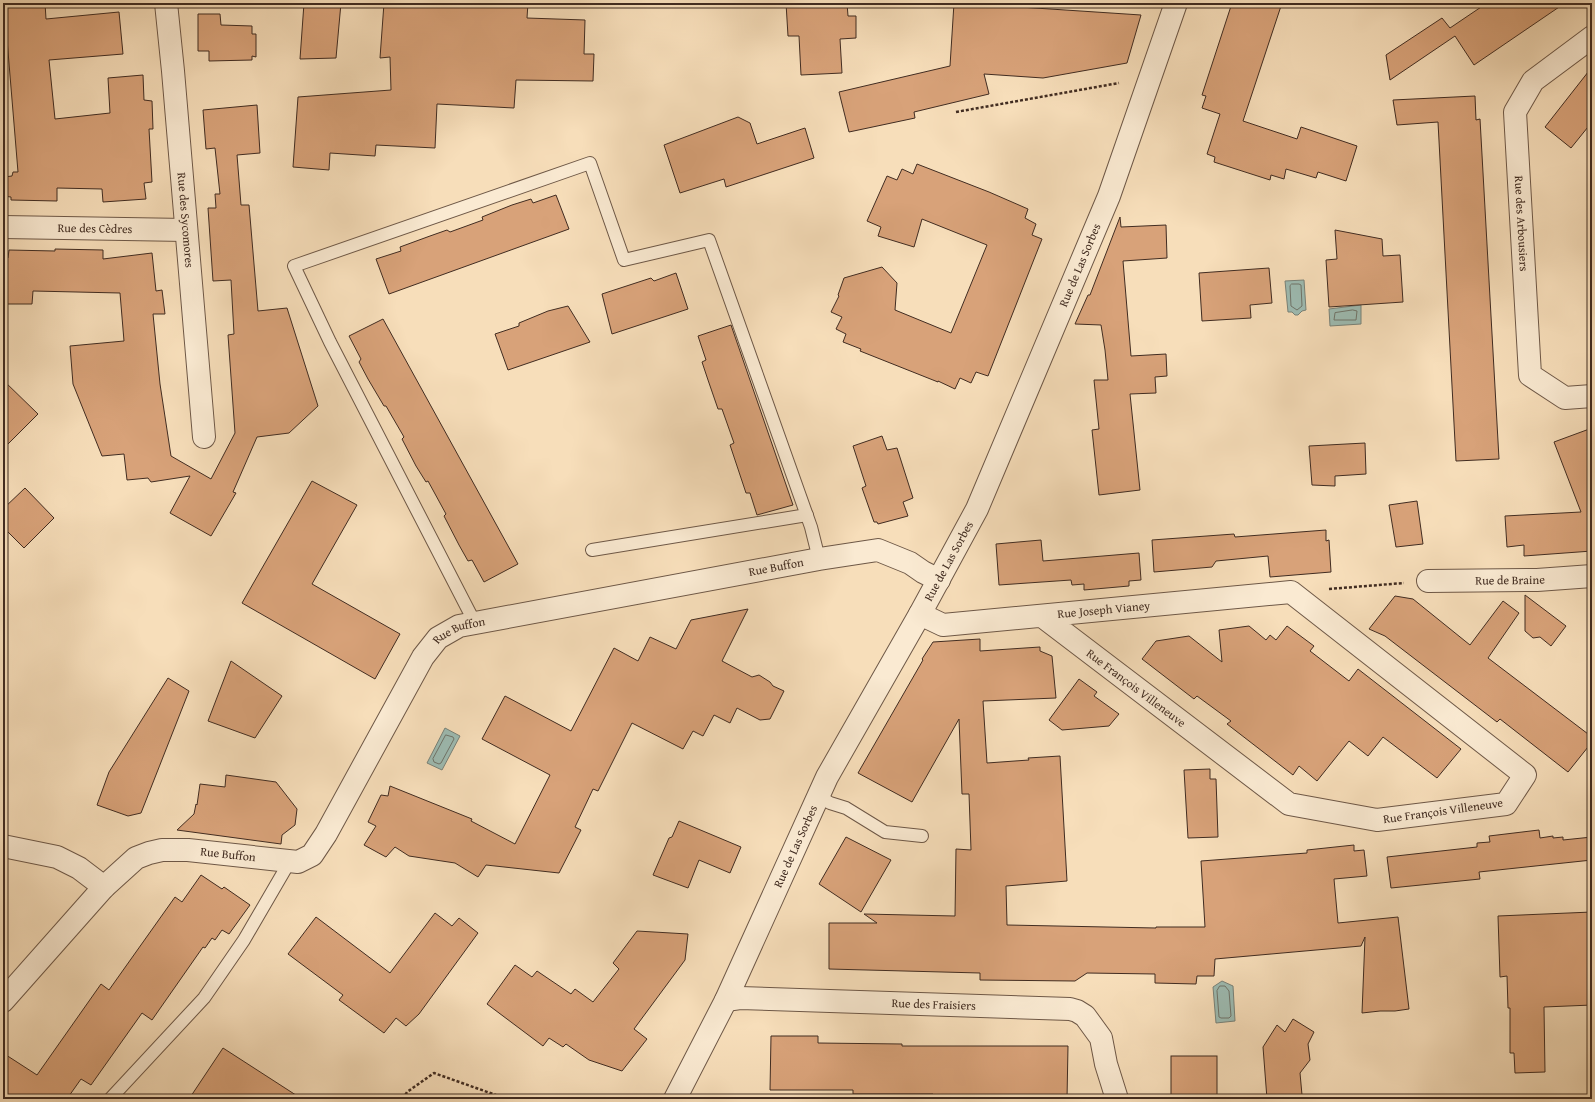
<svg xmlns="http://www.w3.org/2000/svg" width="1595" height="1102" font-family="'Gentium Book Plus',serif">
<rect width="100%" height="100%" fill="#f7deba"/>
<filter id="stains"><feTurbulence type="fractalNoise" baseFrequency=".005" numOctaves="4"/><feColorMatrix values="0 0 0 0 .2 0 0 0 0 .09 0 0 0 0 .02 0 0 0 .5 -.17"/></filter>
<radialGradient id="worn" r=".72"><stop offset=".6" stop-color="#630" stop-opacity="0"/><stop offset="1" stop-color="#630" stop-opacity=".3"/></radialGradient>
<!-- water -->
<g fill="#9dbcb3" stroke="#788279">
<polygon points="1304,280 1306,310 1302,311 1298,315 1295,315 1292,312 1288,312 1285,281"/>
<polygon points="1361,305 1361,324 1330,326 1329,309"/>
<polygon points="445,728 460,736 442,770 427,763"/>
<polygon points="1222,981 1233,986 1235,1021 1216,1023 1213,987"/>
</g>
<g fill="none" stroke-linecap="round" stroke-linejoin="round">
<!-- shore -->
<g stroke="#6f746a" stroke-width="1">
<polygon points="1292,284 1299,284 1301,285 1302,306 1297,310 1291,306 1290,286"/>
<polygon points="1353,310 1357,311 1356,320 1334,320 1335,313"/>
<polygon points="446,735 453,737 454,739 441,763 439,764 434,762 433,759"/>
<polygon points="1220,986 1225,986 1229,991 1231,1016 1229,1018 1221,1018 1219,1017 1217,991"/>
</g>
</g>
<!-- building -->
<g fill="#d8a279" stroke="#412c21">
<polygon points="4,3 45,3 46,19 119,12 123,54 49,60 55,119 110,113 108,78 143,75 144,100 152,101 153,129 149,129 152,182 144,183 146,199 103,202 102,189 57,188 57,201 11,200 11,197 3,196 4,177 12,176 13,172 18,172"/>
<polygon points="304,3 341,3 336,58 300,59"/>
<polygon points="384,3 528,3 527,18 585,20 584,54 594,54 593,81 516,80 514,108 437,104 435,148 376,145 375,156 330,153 329,170 293,167 298,97 391,90 390,57 380,58"/>
<polygon points="786,3 847,3 848,16 856,16 856,38 840,39 842,73 801,75 799,36 788,36"/>
<polygon points="954,3 959,3 1141,15 1127,63 1043,78 984,74 989,94 914,112 915,118 849,132 839,92 950,66"/>
<polygon points="1232,3 1282,3 1243,121 1297,139 1301,127 1357,146 1346,181 1318,172 1316,178 1286,169 1284,179 1271,175 1270,180 1214,162 1215,157 1207,154 1220,114 1202,108 1206,96 1202,95"/>
<polygon points="1487,3 1565,3 1474,65 1455,36 1390,80 1386,55 1442,18 1450,28"/>
<polygon points="198,14 220,14 221,25 252,26 252,34 256,34 256,57 252,56 252,60 209,61 209,51 198,51"/>
<polygon points="1592,67 1592,122 1571,148 1545,127"/>
<polygon points="1475,96 1476,120 1480,119 1499,459 1456,461 1438,122 1397,125 1393,100"/>
<polygon points="257,105 260,153 237,155 241,205 249,205 258,311 287,308 318,406 289,433 257,437 233,492 236,493 211,536 170,513 190,476 151,482 148,478 127,480 124,454 102,456 73,384 70,346 124,341 120,293 33,291 32,304 3,304 3,258 8,258 9,250 55,251 55,249 103,250 103,259 152,253 156,291 162,290 165,314 153,314 160,384 171,456 211,479 235,433 228,335 234,334 231,280 213,281 208,208 216,208 215,194 220,194 215,148 206,149 203,110"/>
<polygon points="738,117 750,123 757,144 805,128 814,158 726,187 724,179 680,193 664,145"/>
<polygon points="917,164 989,192 1028,209 1025,218 1036,224 1032,235 1042,239 988,376 976,372 971,383 960,378 955,389 938,381 938,382 860,351 861,349 843,342 846,334 836,329 842,317 831,312 839,296 838,295 844,278 882,267 897,283 895,310 951,333 987,245 922,219 914,247 878,236 881,227 867,221 887,176 897,180 902,169 913,174"/>
<polygon points="556,195 569,229 389,294 376,259 401,251 400,247 430,236 447,230 450,232 483,220 482,217 512,205 531,199 533,203"/>
<polygon points="1120,217 1121,227 1166,225 1167,258 1123,261 1131,356 1166,354 1167,376 1155,377 1156,393 1130,394 1140,490 1099,495 1092,430 1099,429 1094,380 1108,380 1105,350 1101,325 1075,324 1088,295 1090,295"/>
<polygon points="1335,230 1382,239 1383,256 1400,255 1403,302 1329,307 1326,260 1337,259"/>
<polygon points="1269,268 1272,303 1250,305 1251,318 1202,321 1199,273"/>
<polygon points="676,273 688,309 612,334 602,294 651,278 654,281"/>
<polygon points="568,306 590,342 508,370 495,334 519,326 519,323 548,311"/>
<polygon points="383,319 518,564 484,582 472,560 468,561 459,545 444,516 446,514 428,481 426,482 416,466 402,439 404,437 386,406 384,406 368,379 359,362 361,359 349,336"/>
<polygon points="731,325 793,505 757,515 750,493 746,493 730,445 734,443 722,409 718,409 708,380 702,362 706,360 698,336"/>
<polygon points="3,380 38,414 3,449"/>
<polygon points="1592,428 1592,551 1524,556 1524,545 1507,547 1505,516 1581,512 1554,442"/>
<polygon points="882,436 887,450 897,448 913,498 903,502 908,516 878,524 877,522 874,522 862,488 866,486 853,446"/>
<polygon points="1365,443 1366,474 1335,476 1335,486 1312,485 1309,446"/>
<polygon points="312,481 357,505 312,584 400,634 375,679 242,603"/>
<polygon points="25,488 54,518 24,548 3,527 3,509"/>
<polygon points="1417,501 1423,544 1396,547 1389,505"/>
<polygon points="1326,530 1326,541 1329,540 1331,572 1270,577 1268,556 1216,561 1212,567 1154,572 1152,540 1234,534 1235,537"/>
<polygon points="1041,540 1043,561 1139,553 1141,580 1129,581 1129,586 1084,590 1084,584 1072,585 1071,580 999,585 996,544"/>
<polygon points="1525,595 1566,626 1551,646 1540,637 1533,638 1525,631"/>
<polygon points="1395,596 1413,599 1470,645 1503,601 1519,613 1488,658 1592,737 1592,742 1568,772 1500,719 1497,722 1385,636 1369,629"/>
<polygon points="748,609 722,661 752,677 759,675 770,682 773,686 784,691 770,719 760,720 737,708 730,723 714,715 703,736 693,731 683,749 632,723 598,791 593,789 575,827 581,830 559,873 486,865 478,877 455,863 409,856 395,847 386,857 364,845 376,826 368,822 381,795 388,796 390,786 472,819 471,821 515,844 550,775 482,739 505,696 571,731 614,648 638,661 650,637 676,649 691,620"/>
<polygon points="1249,626 1266,640 1270,635 1276,640 1287,626 1314,646 1310,651 1349,681 1358,669 1461,749 1437,778 1383,737 1368,756 1349,741 1317,781 1299,766 1293,775 1227,724 1231,721 1197,696 1194,699 1142,659 1156,641 1189,636 1222,662 1219,630"/>
<polygon points="980,639 980,651 1040,647 1040,651 1052,656 1056,698 983,701 987,763 1029,760 1028,758 1060,756 1067,881 1006,886 1007,925 1156,928 1156,927 1205,927 1201,861 1307,853 1307,850 1354,845 1354,851 1364,850 1367,876 1334,879 1338,923 1398,917 1409,1009 1395,1011 1380,1011 1362,1013 1365,937 1361,946 1215,959 1214,976 1197,976 1196,984 1155,983 1155,974 1087,973 1075,981 980,980 980,973 829,969 829,923 877,923 864,914 955,916 956,849 971,850 969,794 962,794 959,719 912,802 858,773 923,660 922,659 933,642"/>
<polygon points="231,661 282,696 255,738 208,721"/>
<polygon points="168,678 189,691 141,813 128,816 97,805 109,772"/>
<polygon points="1079,679 1097,692 1094,696 1119,714 1109,726 1062,730 1049,720"/>
<polygon points="1210,769 1210,779 1216,779 1218,837 1188,838 1184,770"/>
<polygon points="226,775 276,782 297,809 295,825 282,835 281,844 177,830 194,814 196,804 197,805 200,784 225,787"/>
<polygon points="679,821 741,847 730,873 699,860 688,888 653,875 669,838 672,837"/>
<polygon points="1539,830 1540,838 1553,836 1553,838 1563,837 1563,840 1592,837 1592,860 1479,872 1480,879 1391,888 1387,857 1477,847 1477,843 1490,842 1489,836"/>
<polygon points="846,837 891,860 861,912 819,884"/>
<polygon points="201,875 222,889 224,887 250,905 229,934 222,930 215,940 212,938 205,948 203,947 152,1020 142,1013 91,1085 81,1079 69,1096 73,1099 3,1099 3,1053 37,1075 101,984 109,990 175,897 182,902"/>
<polygon points="1592,912 1592,1005 1544,1007 1545,1072 1515,1073 1514,1053 1510,1053 1510,1008 1508,1008 1507,976 1500,977 1498,916"/>
<polygon points="435,913 452,926 459,918 478,933 419,1014 406,1026 396,1018 384,1033 339,1000 343,995 288,954 316,917 390,973"/>
<polygon points="637,931 688,934 685,960 634,1029 647,1039 622,1071 589,1060 566,1044 563,1047 549,1038 543,1046 487,1004 515,965 532,977 537,971 571,994 575,989 593,1002 619,969 613,963"/>
<polygon points="1293,1019 1314,1032 1308,1044 1310,1060 1300,1073 1302,1095 1267,1099 1263,1047 1277,1025 1285,1032"/>
<polygon points="771,1036 818,1036 818,1043 902,1044 902,1046 1068,1046 1067,1099 932,1099 933,1094 853,1094 853,1090 770,1090"/>
<polygon points="223,1048 302,1099 189,1099"/>
<rect x="1171" y="1056" width="46" height="43"/>
</g>
<g fill="none" stroke-linecap="round" stroke-linejoin="round">
<!-- service casing -->
<g stroke="#6e5847" stroke-width="14">
<g id="service">
<polyline points="592,550 807,515"/>
<polyline points="475,623 330,342 294,266 590,163 624,260 709,240 811,527 819,559"/>
<polyline points="818,796 830,803 846,808 885,832 922,836"/>
<polyline points="110,1099 204,998 244,940 290,861"/>
</g>
</g>
<!-- minor casing -->
<g stroke="#6e5847" stroke-width="24">
<g id="minor">
<path id="s1" d="M 166,3 L 173,71 L 204,437"/>
<path id="s2" d="M 1592,37 L 1533,81 L 1515,112 L 1530,375 L 1565,398 L 1592,396"/>
<path id="s3" d="M 3,227 L 186,230"/>
<path id="s4" d="M 1428,581 L 1537,580 L 1592,576"/>
<path id="s5" d="M 920,614 L 943,625 L 1291,592 L 1525,775 L 1506,804 L 1377,820 L 1289,804 L 1042,616"/>
<polyline points="3,846 57,857 79,868 104,887"/>
<path id="s6" d="M 726,1000 L 740,998 L 1070,1009 L 1077,1011 L 1085,1016 L 1101,1038 L 1106,1064 L 1117,1099"/>
<path id="s7" d="M 3,1001 L 104,887 L 136,858 L 149,853 L 162,850 L 188,850 L 298,862 L 312,855 L 326,834 L 423,657 L 438,638 L 459,626 L 819,559 L 878,550 L 910,563 L 923,572 L 939,580"/>
</g>
</g>
<!-- tertiary casing -->
<g stroke="#6e5847" stroke-width="24">
<g id="tertiary">
<path id="s8" d="M 675,1099 L 726,1000 L 827,777 L 920,614 L 977,509 L 1109,196 L 1176,3"/>
</g>
</g>
<!-- path -->
<g stroke="#412c21" stroke-width="2.5" stroke-dasharray="3 2" stroke-linecap="butt">
<polyline points="956,112 1119,83"/>
<polyline points="1329,589 1404,583"/>
<polyline points="403,1099 407,1092 434,1073 507,1099"/>
</g>
<!-- service -->
<use href="#service" stroke="#faead2" stroke-width="12"/>
<!-- minor -->
<use href="#minor" stroke="#faead2" stroke-width="22"/>
<!-- tertiary -->
<use href="#tertiary" stroke="#faead2" stroke-width="22"/>
</g>
<g text-anchor="middle" stroke-width="4" stroke-linejoin="round" paint-order="stroke">
<!-- street labels -->
<g font-size="12" fill="#412c21" stroke="#faead2">
<text dy="4" stroke="none"><textPath href="#s1" startOffset="218">Rue des Sycomores</textPath></text>
<text dy="4" stroke="none"><textPath href="#s2" startOffset="221">Rue des Arbousiers</textPath></text>
<text dy="4" stroke="none"><textPath href="#s3" startOffset="92">Rue des Cèdres</textPath></text>
<text dy="4" stroke="none"><textPath href="#s8" startOffset="928">Rue de Las Sorbes</textPath></text>
<text dy="4" stroke="none"><textPath href="#s8" startOffset="604">Rue de Las Sorbes</textPath></text>
<text dy="4" stroke="none"><textPath href="#s7" startOffset="973">Rue Buffon</textPath></text>
<text dy="4" stroke="none"><textPath href="#s4" startOffset="82">Rue de Braine</textPath></text>
<text dy="4" stroke="none"><textPath href="#s5" startOffset="187">Rue Joseph Vianey</textPath></text>
<text dy="4" stroke="none"><textPath href="#s7" startOffset="649">Rue Buffon</textPath></text>
<text transform="translate(1136 688) rotate(37)" y="4">Rue François Villeneuve</text>
<text transform="translate(1443 811) rotate(-8)" y="4">Rue François Villeneuve</text>
<text dy="4" stroke="none"><textPath href="#s8" startOffset="280">Rue de Las Sorbes</textPath></text>
<text dy="4" stroke="none"><textPath href="#s7" startOffset="289">Rue Buffon</textPath></text>
<text dy="4" stroke="none"><textPath href="#s6" startOffset="208">Rue des Fraisiers</textPath></text>
</g>
</g>
<!-- margin -->
<rect width="1595" height="1102" fill="none" stroke="#f7deba" stroke-width="16"/>
<rect x="4" y="4" width="1587" height="1094" fill="none" stroke="#412c21" stroke-width="2"/>
<rect x="8" y="8" width="1579" height="1086" fill="none" stroke="#412c21"/>
<rect width="100%" height="100%" filter="url(#stains)"/>
<rect width="100%" height="100%" fill="url(#worn)"/>
</svg>
